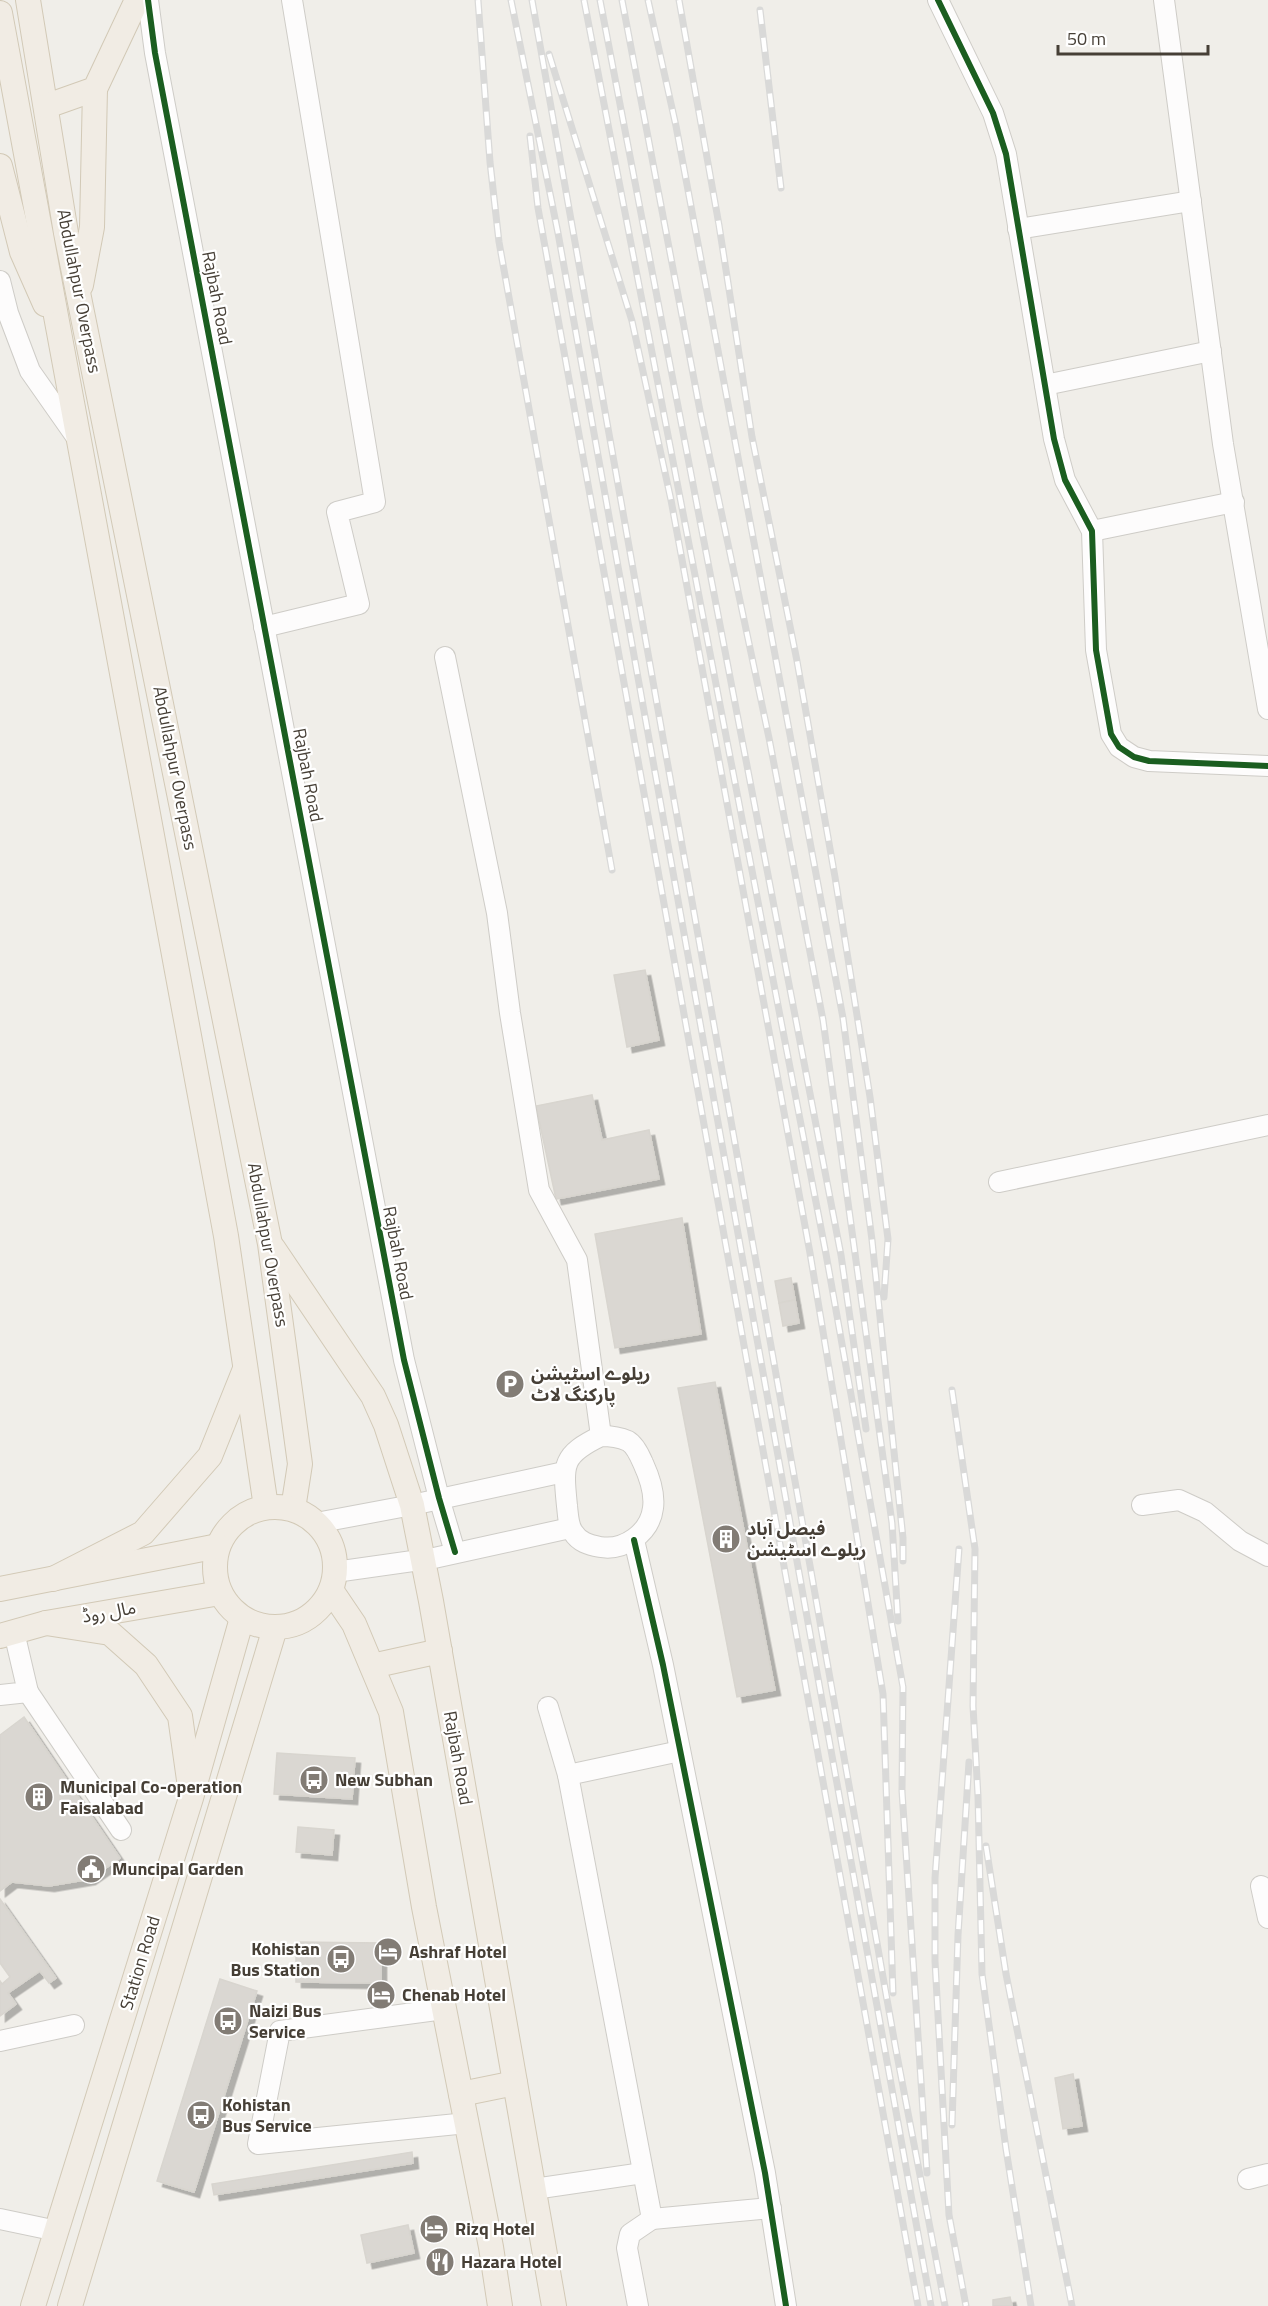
<svg xmlns="http://www.w3.org/2000/svg" width="1268" height="2306" font-family="'Titillium Web','Noto Sans Arabic',sans-serif">
<defs>
<filter id="shadow"><feDropShadow dx="5.5" dy="5.5" stdDeviation="0" flood-color="#0004"/></filter>
</defs>
<rect width="100%" height="100%" fill="#f0eee9"/>
<!-- building -->
<g fill="#dad7d2" stroke="#d8d5cf" stroke-width="1.5" filter="url(#shadow)">
<polygon points="645,970 659,1040 627,1047 614,975"/>
<polygon points="592,1095 602,1140 649,1130 659,1179 556,1199 536,1106"/>
<polygon points="682,1218 701,1334 615,1348 595,1234"/>
<polygon points="791,1278 795,1300 779,1303 775,1281"/>
<polygon points="795,1300 799,1323 783,1326 779,1303"/>
<polygon points="715,1382 775,1690 737,1697 678,1388"/>
<polygon points="24,1717 120,1858 90,1879 49,1886 12,1882 0,1891 0,1735"/>
<polygon points="277,1753 355,1758 352,1799 274,1794"/>
<polygon points="298,1827 334,1830 332,1855 296,1852"/>
<polygon points="0,1899 56,1978 49,1983 40,1971 8,1993 16,2004 0,2016 0,1981 2,1984 10,1977 0,1963"/>
<polygon points="296,1942 381,1943 381,1983 296,1982"/>
<polygon points="220,1979 257,1991 194,2192 157,2181"/>
<polygon points="1073,2074 1082,2126 1063,2129 1055,2078"/>
<polygon points="412,2152 413,2163 214,2195 212,2184"/>
<polygon points="408,2225 414,2253 367,2263 361,2235"/>
<polygon points="1010,2297 1012,2306 993,2306 993,2300"/>
</g>
<g fill="none" stroke-linecap="round" stroke-linejoin="round">
<!-- minor casing -->
<g stroke="#ceccc7" stroke-width="22">
<g id="minor">
<polyline points="148,0 155,53 404,1360 439,1498 455,1552"/>
<polyline points="938,0 993,113 1006,154 1054,439 1065,480 1092,531 1096,650 1111,734 1119,747 1134,757 1149,761 1268,766"/>
<polyline points="1164,0 1223,444 1268,709"/>
<polyline points="1018,229 1191,201"/>
<polyline points="0,281 8,313 30,371 77,438"/>
<polyline points="1045,385 1211,351"/>
<polyline points="1092,531 1234,502"/>
<polyline points="264,627 359,604 337,512 375,502 292,0"/>
<polyline points="445,657 497,913 510,1013 539,1190 577,1260 601,1436"/>
<polyline points="999,1182 1268,1125"/>
<path d="M 601,1436 C 610,1436 619,1437 628,1441 C 635,1445 640,1456 643,1463 C 649,1476 655,1494 653,1508 C 650,1533 624,1551 600,1547 C 589,1545 579,1542 573,1532 C 568,1525 568,1514 567,1506 C 563,1465 561,1455 601,1436 Z"/>
<polyline points="1142,1505 1179,1500 1205,1512 1240,1541 1268,1556"/>
<polyline points="316,1523 412,1505 564,1472"/>
<polyline points="634,1540 663,1665 765,2173 786,2306"/>
<polyline points="335,1572 434,1558 570,1528"/>
<polyline points="28,1692 121,1830"/>
<polyline points="0,1695 28,1692 14,1632"/>
<polyline points="548,1707 568,1775"/>
<polyline points="1261,1886 1268,1918"/>
<polyline points="444,2009 280,2031 258,2144 467,2123"/>
<polyline points="0,2041 74,2025"/>
<polyline points="1248,2179 1268,2174"/>
<polyline points="534,2189 643,2173"/>
<polyline points="0,2219 57,2231"/>
<polyline points="652,2219 771,2208"/>
<polyline points="638,2306 627,2248 630,2234 652,2219 568,1775 680,1751"/>
</g>
</g>
<!-- major casing -->
<g stroke="#d2c9b6" stroke-width="26">
<g id="major">
<polyline points="28,0 66,233 270,1244 300,1464 293,1509"/>
<polyline points="0,13 226,1236 266,1507"/>
<polyline points="47,106 95,89 137,0"/>
<polyline points="0,166 22,252 45,304"/>
<polyline points="81,285 92,227 95,89"/>
<polyline points="273,1248 373,1396 386,1425 412,1505 431,1601 554,2306"/>
<circle cx="275" cy="1567" r="60"/>
<polyline points="53,1579 143,1533 210,1456 245,1369"/>
<polyline points="0,1589 218,1546"/>
<polyline points="331,1590 354,1624 391,1712 424,1907 491,2247 500,2306"/>
<polyline points="46,1623 110,1633 146,1665 180,1716 190,1787"/>
<polyline points="0,1636 46,1623 220,1593"/>
<polyline points="372,1666 440,1651"/>
<polyline points="461,2094 515,2083"/>
<polyline points="33,2306 191,1798 242,1618"/>
<polyline points="70,2306 275,1628"/>
</g>
</g>
<!-- minor -->
<use href="#minor" stroke="#fdfcfc" stroke-width="20"/>
<!-- major -->
<use href="#major" stroke="#f1ece4" stroke-width="24"/>
<!-- rail casing -->
<g stroke="#d9d9d8" stroke-width="7">
<g id="rail">
<polyline points="478,0 490,162 499,242 612,870"/>
<polyline points="511,0 558,233 931,2306"/>
<polyline points="532,0 896,2050 945,2306"/>
<polyline points="584,0 826,1254 903,1687 902,1791 927,2173"/>
<polyline points="600,0 841,1255 866,1429"/>
<polyline points="622,0 701,416 769,738 823,1020 892,1523 898,1621"/>
<polyline points="648,0 676,126 843,1018 872,1240 903,1538 903,1561"/>
<polyline points="679,0 719,225 752,437 797,661 835,877 870,1097 888,1239 884,1297"/>
<polyline points="760,10 781,188"/>
<polyline points="549,54 632,321 671,500 810,1253 883,1694 893,1993"/>
<polyline points="530,136 538,208 918,2306"/>
<polyline points="952,1390 975,1549 973,1706 978,1796 982,1974 1006,2149 1031,2306"/>
<polyline points="959,1549 935,1878 935,1961 949,2215 966,2306"/>
<polyline points="986,1846 1006,1974 1072,2306"/>
<polyline points="952,2125 958,1935 969,1762"/>
</g>
</g>
<!-- rail -->
<use href="#rail" stroke="#fff" stroke-width="4.5" stroke-dasharray="14" stroke-linecap="butt"/>
<!-- cycleway casing -->
<g stroke="#fff" stroke-width="10">
<g id="cycleway">
<polyline points="148,0 155,53 404,1360 439,1498 455,1552"/>
<polyline points="938,0 993,113 1006,154 1054,439 1065,480 1092,531 1096,650 1111,734 1119,747 1134,757 1149,761 1268,766"/>
<polyline points="634,1540 663,1665 765,2173 786,2306"/>
</g>
</g>
<!-- cycleway -->
<use href="#cycleway" stroke="#1b5e20" stroke-width="6"/>
</g>
<!-- icons -->
<defs>
<g id="parking-disc" transform="scale(1.5)"><circle r="9.5" fill="#827c75" stroke="#fff"/><path d="M-3.5-5.5H1a3.5 3.5 0 0 1 0 7H-1V5.5H-3.5ZM-1-3.4V-.6H.8a1.4 1.4 0 0 0 0-2.8Z" fill="#fff"/></g>
<g id="building-disc" transform="scale(1.5)"><circle r="9.5" fill="#827c75" stroke="#fff"/><path d="M-4-6H4V6H1V3H-1V6H-4ZM-2.5-4.3h1.7v1.8h-1.7ZM.8-4.3h1.7v1.8H.8ZM-2.5-1h1.7V.8h-1.7ZM.8-1h1.7V.8H.8Z" fill="#fff"/></g>
<g id="bus-disc" transform="scale(1.5)"><circle r="9.5" fill="#827c75" stroke="#fff"/><path d="M-5-6H5V4H4V6H2V4H-2V6H-4V4H-5ZM-3.5-4V0h7V-4ZM-3.5 1.2v1.5H-2V1.2ZM2 1.2v1.5H3.5V1.2Z" fill="#fff"/></g>
<g id="civic-disc" transform="scale(1.5)"><circle r="9.5" fill="#827c75" stroke="#fff"/><path d="M-.6-6.5H3V-4.5H.6V-3L4-1V1h2V6H-6V1h2V-1L-.6-3ZM-1.2 2.5V6h2.4V2.5Z" fill="#fff"/></g>
<g id="hotel-disc" transform="scale(1.5)"><circle r="9.5" fill="#827c75" stroke="#fff"/><path d="M-6-4.5h1.5V1H6V5H4.5V3h-9V5H-6ZM-4 0a1.8 1.8 0 1 1 3.6 0ZM.5 0V-2.5h3Q6-2.5 6 0Z" fill="#fff"/></g>
<g id="restaurant-disc" transform="scale(1.5)"><circle r="9.5" fill="#827c75" stroke="#fff"/><path d="M-5-6h1v4h1v-4h1v4h1v-4h1v5L-1.5 .5V6h-2V.5L-5-1ZM5-6V6H3V1.5H1.5Q1.5-4 5-6Z" fill="#fff"/></g>
</defs>
<g fill-rule="evenodd">
<use href="#parking-disc" x="510" y="1384"/>
<use href="#building-disc" x="726" y="1539"/>
<use href="#bus-disc" x="314" y="1780"/>
<use href="#building-disc" x="39" y="1797"/>
<use href="#civic-disc" x="91" y="1869"/>
<use href="#hotel-disc" x="388" y="1952"/>
<use href="#bus-disc" x="341" y="1959"/>
<use href="#hotel-disc" x="381" y="1995"/>
<use href="#bus-disc" x="228" y="2021"/>
<use href="#bus-disc" x="201" y="2115"/>
<use href="#hotel-disc" x="434" y="2229"/>
<use href="#restaurant-disc" x="440" y="2262"/>
</g>
<g text-anchor="middle" stroke-width="4.5" stroke-linejoin="round" paint-order="stroke">
<!-- street labels -->
<g font-size="18" fill="#463f36" stroke="#fff">
<text transform="translate(79 291) rotate(79)" y="6">Abdullahpur Overpass</text>
<text transform="translate(217 298) rotate(79)" y="6">Rajbah Road</text>
<text transform="translate(175 768) rotate(79)" y="6">Abdullahpur Overpass</text>
<text transform="translate(308 775) rotate(79)" y="6">Rajbah Road</text>
<text transform="translate(268 1245) rotate(80)" y="6">Abdullahpur Overpass</text>
<text transform="translate(398 1253) rotate(79)" y="6">Rajbah Road</text>
<text transform="translate(109 1612) rotate(-10)" y="6">مال روڈ</text>
<text transform="translate(458 1758) rotate(80)" y="6">Rajbah Road</text>
<text transform="translate(140 1963) rotate(-73)" y="6">Station Road</text>
</g>
<!-- poi labels -->
<g font-size="18" font-weight="bold" fill="#463f36" stroke="#fff" text-anchor="start">
<text x="531" y="1380">ریلوے اسٹیشن<tspan x="531" dy="21">پارکنگ لاٹ</tspan></text>
<text x="747" y="1535">فیصل آباد<tspan x="747" dy="21">ریلوے اسٹیشن</tspan></text>
<text x="335" y="1786">New Subhan</text>
<text x="60" y="1793">Municipal Co-operation<tspan x="60" dy="21">Faisalabad</tspan></text>
<text x="112" y="1875">Muncipal Garden</text>
<text x="320" y="1955" text-anchor="end">Kohistan<tspan x="320" dy="21">Bus Station</tspan></text>
<text x="409" y="1958">Ashraf Hotel</text>
<text x="402" y="2001">Chenab Hotel</text>
<text x="249" y="2017">Naizi Bus<tspan x="249" dy="21">Service</tspan></text>
<text x="222" y="2111">Kohistan<tspan x="222" dy="21">Bus Service</tspan></text>
<text x="455" y="2235">Rizq Hotel</text>
<text x="461" y="2268">Hazara Hotel</text>
</g>
</g>
<!-- scale -->
<path d="M1058 45v9h150v-9" fill="none" stroke="#463f36" stroke-width="3"/>
<text x="1067" y="45" font-size="18" fill="#463f36" stroke="#ffffff" stroke-width="4.5" paint-order="stroke">50 m</text>
</svg>
